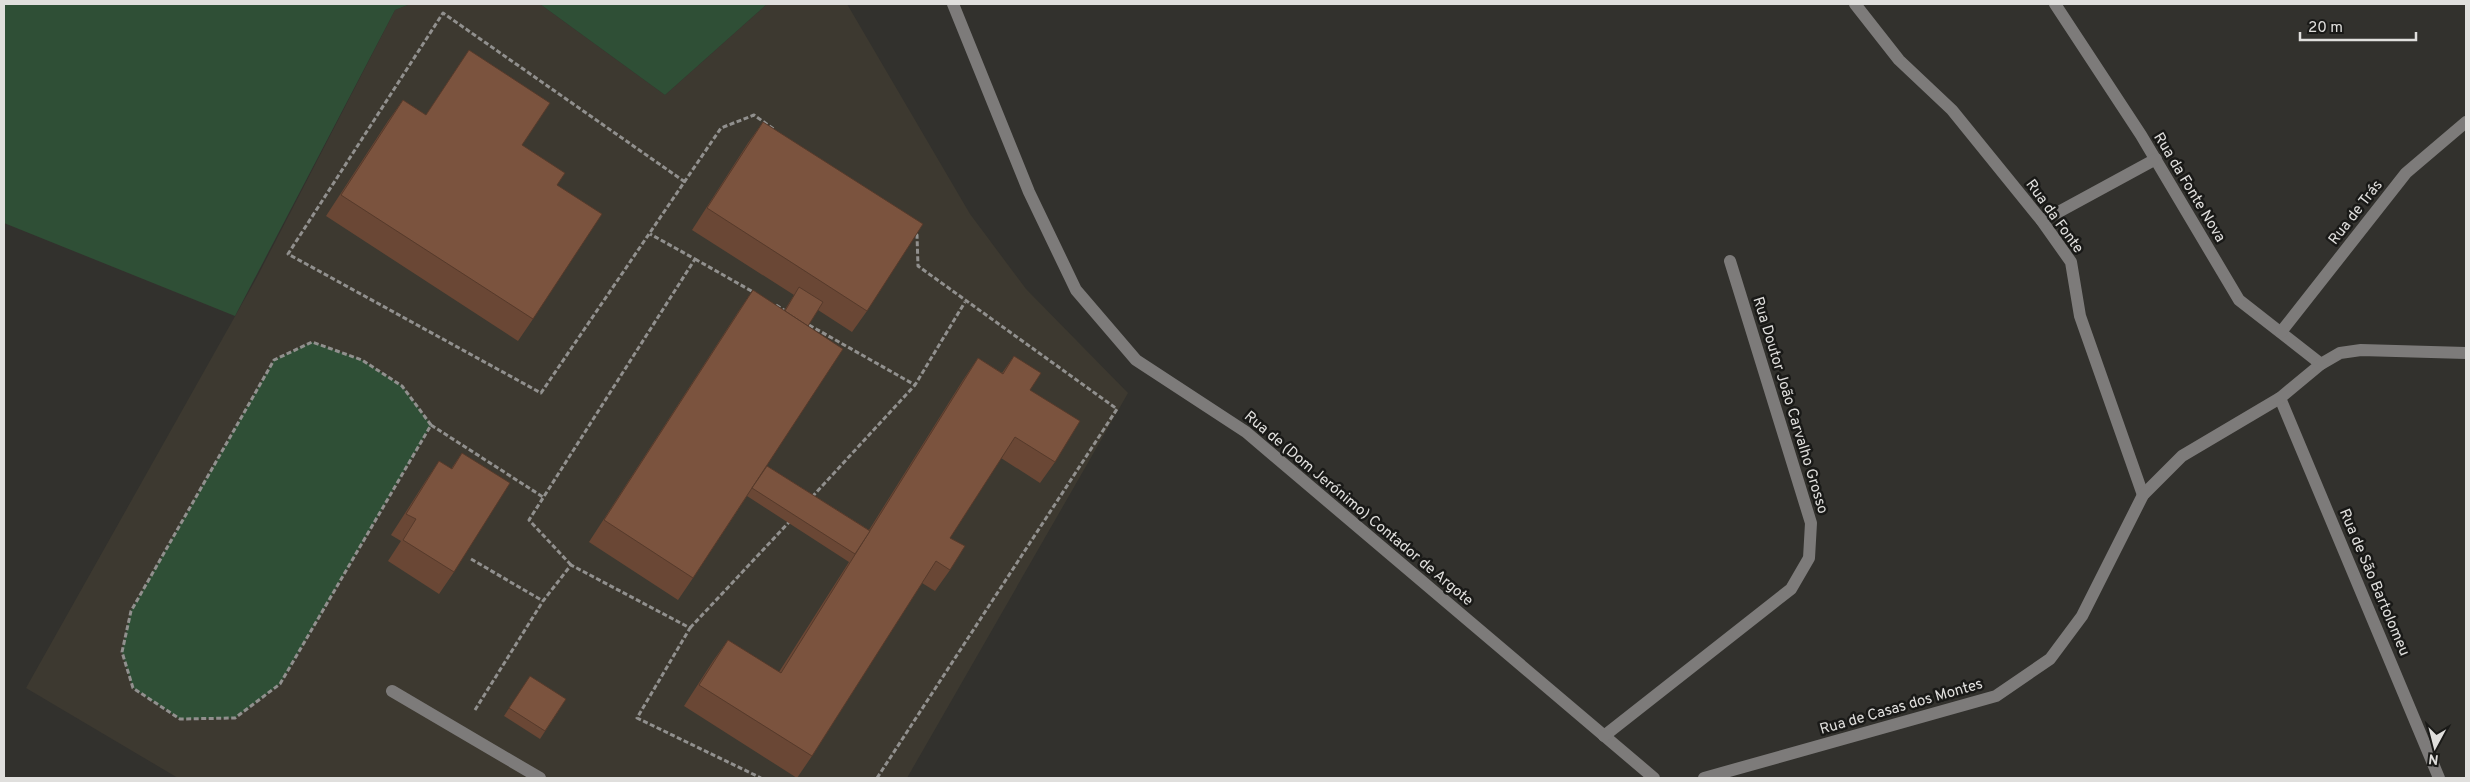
<svg xmlns="http://www.w3.org/2000/svg" width="2470" height="782" font-family="Overpass,sans-serif">
<rect width="100%" height="100%" fill="#32312d"/>
<!-- built -->
<polygon fill="#3d3930" points="410,4 540,4 665,95 767,4 847,4 970,214 1026,289 1128,393 907,778 178,778 26,688 256,279 395,10"/>
<!-- green -->
<g fill="#2f4f36">
<polygon points="4,4 410,4 395,10 235,316 4,223"/>
<polygon points="540,4 767,4 665,95"/>
<polygon points="312,342 362,360 402,386 431,425 280,684 235,718 180,719 133,688 122,652 131,611 274,360"/>
</g>
<g fill="none" stroke-linecap="round" stroke-linejoin="round">
<!-- path -->
<g stroke="#91908e" stroke-width="3" stroke-dasharray="5 2.5" stroke-linecap="butt">
<polyline points="685,182 443,13 288,254 541,393 721,128 754,115 775,130"/>
<polyline points="695,259 755,293"/>
<polyline points="776,305 784,310"/>
<polyline points="809,325 915,385 965,302"/>
<polyline points="431,425 402,386 362,360 312,342 274,360 131,611 122,652 133,688 180,719 235,718 280,684 431,425 543,497"/>
<polyline points="812,497 915,385"/>
<polyline points="471,559 543,601"/>
<polyline points="571,565 529,520 695,259 650,234"/>
<polyline points="690,628 791,520"/>
<polyline points="475,710 543,601 571,565 690,628 637,718 761,778"/>
<polyline points="877,778 1117,409 918,266 917,235 914,233"/>
</g>
<!-- minor -->
<g stroke="#7d7b7a" stroke-width="12">
<polyline points="953,4 1029,192 1076,290 1136,360 1246,432 1654,778"/>
<polyline points="1855,4 1899,60 1952,110 2042,221 2071,262 2080,316 2143,495"/>
<polyline points="2055,4 2141,135 2239,300 2321,364"/>
<polyline points="2042,221 2156,159"/>
<polyline points="2281,332 2406,173 2466,122"/>
<polyline points="2280,398 2439,778"/>
<polyline points="392,691 540,778"/>
<polyline points="1604,736 1791,589 1809,558 1811,523 1730,261"/>
<polyline points="1704,778 1996,696 2050,659 2082,616 2143,495 2182,456 2280,398 2321,364 2340,353 2361,350 2466,353"/>
</g>
</g>
<!-- wall -->
<g fill="#6a4735">
<polygon points="469,50 522,145 557,185 533,319 518,341 326,216 388,121 403,100 426,115"/>
<polygon points="763,122 867,311 852,332 818,310 808,326 767,466 869,530 963,380 978,358 1002,373 1014,356 1030,390 1055,462 1040,483 1001,458 950,538 950,570 935,591 922,583 812,756 797,778 684,706 713,661 728,640 779,672 849,562 747,496 693,578 678,600 589,542 738,312 753,290 784,311 794,295 692,230 748,143"/>
<polygon points="462,453 454,572 439,594 388,561 401,541 391,535 425,482 439,461 451,469"/>
<polygon points="525,684 566,699 540,739 504,716"/>
</g>
<!-- building -->
<g fill="#7b533e" stroke="#563a2b">
<polygon points="469,50 550,103 522,145 565,173 557,185 602,214 533,319 341,195 403,100 426,115"/>
<polygon points="763,122 923,224 867,311 707,208"/>
<polygon points="799,287 823,302 808,326 785,311"/>
<polygon points="753,290 843,349 693,578 604,520"/>
<polygon points="1014,356 1041,373 1030,390 1080,421 1055,462 1015,437 950,538 965,546 950,570 936,561 812,756 699,685 728,640 781,673 978,358 1003,374"/>
<polygon points="462,453 510,483 454,572 403,540 416,519 406,514 439,461 452,469"/>
<polygon points="767,466 870,531 855,554 752,488"/>
<polygon points="530,676 566,699 545,731 509,708"/>
</g>
<g text-anchor="middle" stroke-width="5" stroke-linejoin="round" paint-order="stroke">
<!-- street labels -->
<g font-size="15" fill="#e0dfdd" stroke="#191917">
<text transform="translate(2190 187) rotate(59)" y="5">Rua da Fonte Nova</text>
<text transform="translate(2355 212) rotate(-52)" y="5">Rua de Trás</text>
<text transform="translate(2055 216) rotate(54)" y="5">Rua da Fonte</text>
<text transform="translate(1791 405) rotate(73)" y="5">Rua Doutor João Carvalho Grosso</text>
<text transform="translate(1359 508) rotate(40)" y="5">Rua de (Dom Jerónimo) Contador de Argote</text>
<text transform="translate(2375 582) rotate(67)" y="5">Rua de São Bartolomeu</text>
<text transform="translate(1901 706) rotate(-16)" y="5">Rua de Casas dos Montes</text>
</g>
</g>
<!-- border -->
<rect width="2470" height="782" fill="none" stroke="#e0dfdd" stroke-width="10"/>
<!-- north arrow -->
<g transform="translate(2435 747) rotate(187)" stroke="#191917" stroke-width="4" paint-order="stroke">
<path d="M0-4L9 19L0 12L-9 19Z" fill="#e0dfdd"/>
<text y="-8" font-size="14" font-weight="bold" text-anchor="middle" fill="#e0dfdd">N</text>
</g>
<!-- scale -->
<path d="M2300 32v8h116v-8" fill="none" stroke="#e0dfdd" stroke-width="2.5"/>
<text x="2308" y="32" font-size="15" fill="#e0dfdd" stroke="#191917" stroke-width="4" paint-order="stroke">20 m</text>
</svg>
